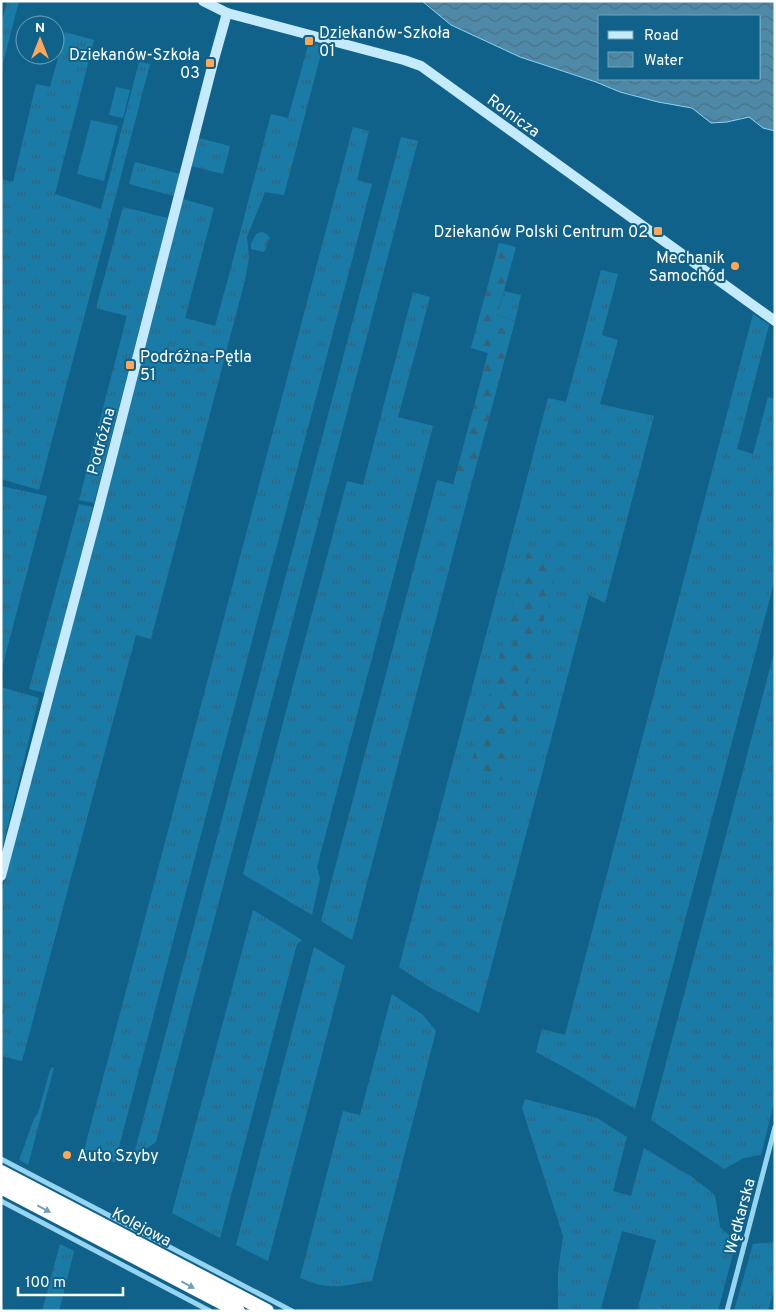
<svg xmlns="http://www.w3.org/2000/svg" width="776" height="1312" font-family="Overpass,sans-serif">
<defs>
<pattern id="grass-tufts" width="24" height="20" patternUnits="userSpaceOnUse" patternTransform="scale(1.25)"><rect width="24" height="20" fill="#1b7ba7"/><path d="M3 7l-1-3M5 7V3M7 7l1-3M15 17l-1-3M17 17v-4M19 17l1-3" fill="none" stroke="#34647a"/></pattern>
<pattern id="forest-firs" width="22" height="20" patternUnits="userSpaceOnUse" patternTransform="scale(1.25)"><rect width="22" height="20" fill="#1b7ba7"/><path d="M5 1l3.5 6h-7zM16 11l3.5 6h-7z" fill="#34647a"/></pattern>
<pattern id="water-waves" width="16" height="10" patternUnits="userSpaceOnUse" patternTransform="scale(1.25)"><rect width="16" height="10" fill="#4e8aa8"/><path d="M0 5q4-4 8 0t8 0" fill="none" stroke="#4d7183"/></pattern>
</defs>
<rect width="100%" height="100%" fill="#11628a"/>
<!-- grass -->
<g fill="url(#grass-tufts)">
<polygon points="7,1 19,1 1,71 1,25"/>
<polygon points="65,32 94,40 55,194 101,209 139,62 150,64 39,490 1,479 1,179 13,182 36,84 50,87"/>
<polygon points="309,42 323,46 284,195 265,192 247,237 249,258 245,280 151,639 136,635 22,1061 1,1056 1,1020 4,1010 1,1009 1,894 183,199 214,208 185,318 215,326 229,275 271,114 288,118"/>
<polygon points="353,127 369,131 357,180 372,184 115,1162 82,1158"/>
<polygon points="401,137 418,141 156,1142 133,1158"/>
<polygon points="198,138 230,146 223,174 191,166"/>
<polygon points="135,162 180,174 174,196 129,184"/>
<polygon points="123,207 168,218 94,503 79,500 127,316 96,308"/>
<polygon points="601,270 618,274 602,335 618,340 600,404 654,416 605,603 589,595 479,1013 431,988 399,967 548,398 566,402"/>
<polygon points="504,291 521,295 515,321 497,316"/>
<polygon points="413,292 430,297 398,417 433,426 317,867 320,878 312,915 243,874 347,481 363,485"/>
<polygon points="753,314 769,325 737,449 753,454 768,397 775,399 775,440 773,446 775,447 775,579 635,1109 573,1072 536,1052 542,1029 565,1035"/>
<polygon points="437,480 470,489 352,940 321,921"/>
<polygon points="1,486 47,496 1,672"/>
<polygon points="79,504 93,507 45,693 29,689"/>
<polygon points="775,649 775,1099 761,1155 744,1158 724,1169 651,1120"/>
<polygon points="1,687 39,698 1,854"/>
<polygon points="253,910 302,940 297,944 220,1238 172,1213"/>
<polygon points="314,947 345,966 268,1261 236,1245"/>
<path d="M 392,994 L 423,1015 L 436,1031 L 372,1281 C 341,1286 330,1291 300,1278 L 343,1111 L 360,1115 Z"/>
<polygon points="51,1067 54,1068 28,1165 19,1160 34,1119 38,1113"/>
<polygon points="525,1099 597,1118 627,1137 613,1191 631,1196 644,1148 692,1177 715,1195 720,1227 736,1242 718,1311 637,1311 656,1240 622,1231 601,1308 610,1311 558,1311 558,1272 563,1236 522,1108"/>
<polygon points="775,1242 775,1286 768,1311 734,1311 753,1244"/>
<polygon points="60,1244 74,1251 59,1311 42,1311"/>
</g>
<!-- forest -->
<g fill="url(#forest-firs)">
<polygon points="262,232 267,234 270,238 264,252 251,249 251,243 257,233"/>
<polygon points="499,243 516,247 497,316 515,321 470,489 453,485 488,353 471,348"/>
<polygon points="529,546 558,567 502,781 469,771"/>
</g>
<!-- pitch -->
<g fill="#1b7ba7">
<polygon points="116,87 130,90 123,118 109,115"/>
<polygon points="91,120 118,126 104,181 77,174"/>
</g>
<!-- water -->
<path fill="url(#water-waves)" stroke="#88d4f5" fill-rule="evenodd" d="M 422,1 L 775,1 L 775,131 L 763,128 L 749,117 L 727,122 L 711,123 L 692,108 L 658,102 L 620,92 L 596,82 L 520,57 L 451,25 ZM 600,16 L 760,16 L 760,79 L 600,79 Z"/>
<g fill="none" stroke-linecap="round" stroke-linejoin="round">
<!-- street -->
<g stroke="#96d5f1" stroke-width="5">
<polyline points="1,1159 292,1311"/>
<polyline points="1,1201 210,1311"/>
<polyline points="727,1311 775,1127"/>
</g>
<!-- secondary -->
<g stroke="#c5eafc" stroke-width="10">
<polyline points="203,1 227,13 404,60 421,66 775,321"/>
<polyline points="1,876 99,507 213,63 227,13"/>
</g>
<!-- highway -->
<g stroke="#fff" stroke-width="14">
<polyline points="1,1172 267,1311"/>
<polyline points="1,1187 238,1311"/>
</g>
</g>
<!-- one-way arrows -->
<defs><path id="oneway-solid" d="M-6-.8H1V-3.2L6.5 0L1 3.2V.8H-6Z" transform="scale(1.25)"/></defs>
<g fill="#70a1b9">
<use href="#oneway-solid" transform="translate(44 1209) rotate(28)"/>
<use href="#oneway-solid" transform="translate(188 1285) rotate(28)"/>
</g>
<!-- markers -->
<g fill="#ffa757" stroke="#11628a" stroke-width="2">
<rect x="304" y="36" width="10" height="10" rx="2.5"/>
<rect x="205" y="58" width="10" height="10" rx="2.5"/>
<rect x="653" y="226" width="10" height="10" rx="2.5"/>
<circle cx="735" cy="266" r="5"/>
<rect x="125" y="360" width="10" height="10" rx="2.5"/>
<circle cx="67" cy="1155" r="5"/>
</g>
<g text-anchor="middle" stroke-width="4" stroke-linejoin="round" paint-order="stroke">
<!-- poi labels -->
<g font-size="16" fill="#fff" stroke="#11628a" text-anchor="start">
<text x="319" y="38">Dziekanów-Szkoła<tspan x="319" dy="18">01</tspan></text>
<text x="200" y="60" text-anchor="end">Dziekanów-Szkoła<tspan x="200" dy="18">03</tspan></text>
<text x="648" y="237" text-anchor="end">Dziekanów Polski Centrum 02</text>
<text x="725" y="263" text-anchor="end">Mechanik<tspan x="725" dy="18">Samochód</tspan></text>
<text x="140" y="362">Podróżna-Pętla<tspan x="140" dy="18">51</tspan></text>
<text x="77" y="1161">Auto Szyby</text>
</g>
<!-- street labels -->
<g font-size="16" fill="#fff" stroke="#11628a">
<text transform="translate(514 115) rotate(36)" y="6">Rolnicza</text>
<text transform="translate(100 441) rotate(-75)" y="6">Podróżna</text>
<text transform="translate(739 1216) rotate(-75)" y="6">Wędkarska</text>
<text transform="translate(142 1226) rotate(28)" y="6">Kolejowa</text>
</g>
</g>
<!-- border -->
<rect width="776" height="1312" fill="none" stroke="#ffffff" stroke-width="5"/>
<!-- legend -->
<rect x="598" y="15" width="162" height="65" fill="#11628a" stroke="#70a1b9"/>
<rect x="608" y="31" width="25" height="8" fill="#c5eafc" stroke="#70a1b9"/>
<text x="644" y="40" font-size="15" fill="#ffffff">Road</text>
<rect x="608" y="52" width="25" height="15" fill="url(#water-waves)" stroke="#70a1b9"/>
<text x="644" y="65" font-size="15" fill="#ffffff">Water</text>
<!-- north arrow -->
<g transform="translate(40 40)"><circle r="24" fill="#11628a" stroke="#70a1b9"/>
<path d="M0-4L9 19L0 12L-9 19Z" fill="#ffa757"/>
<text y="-8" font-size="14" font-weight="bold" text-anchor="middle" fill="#ffffff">N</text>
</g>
<!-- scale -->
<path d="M18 1287v8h105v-8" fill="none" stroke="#ffffff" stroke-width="2.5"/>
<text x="25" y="1287" font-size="15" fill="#ffffff" stroke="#11628a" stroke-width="4" paint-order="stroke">100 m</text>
</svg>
